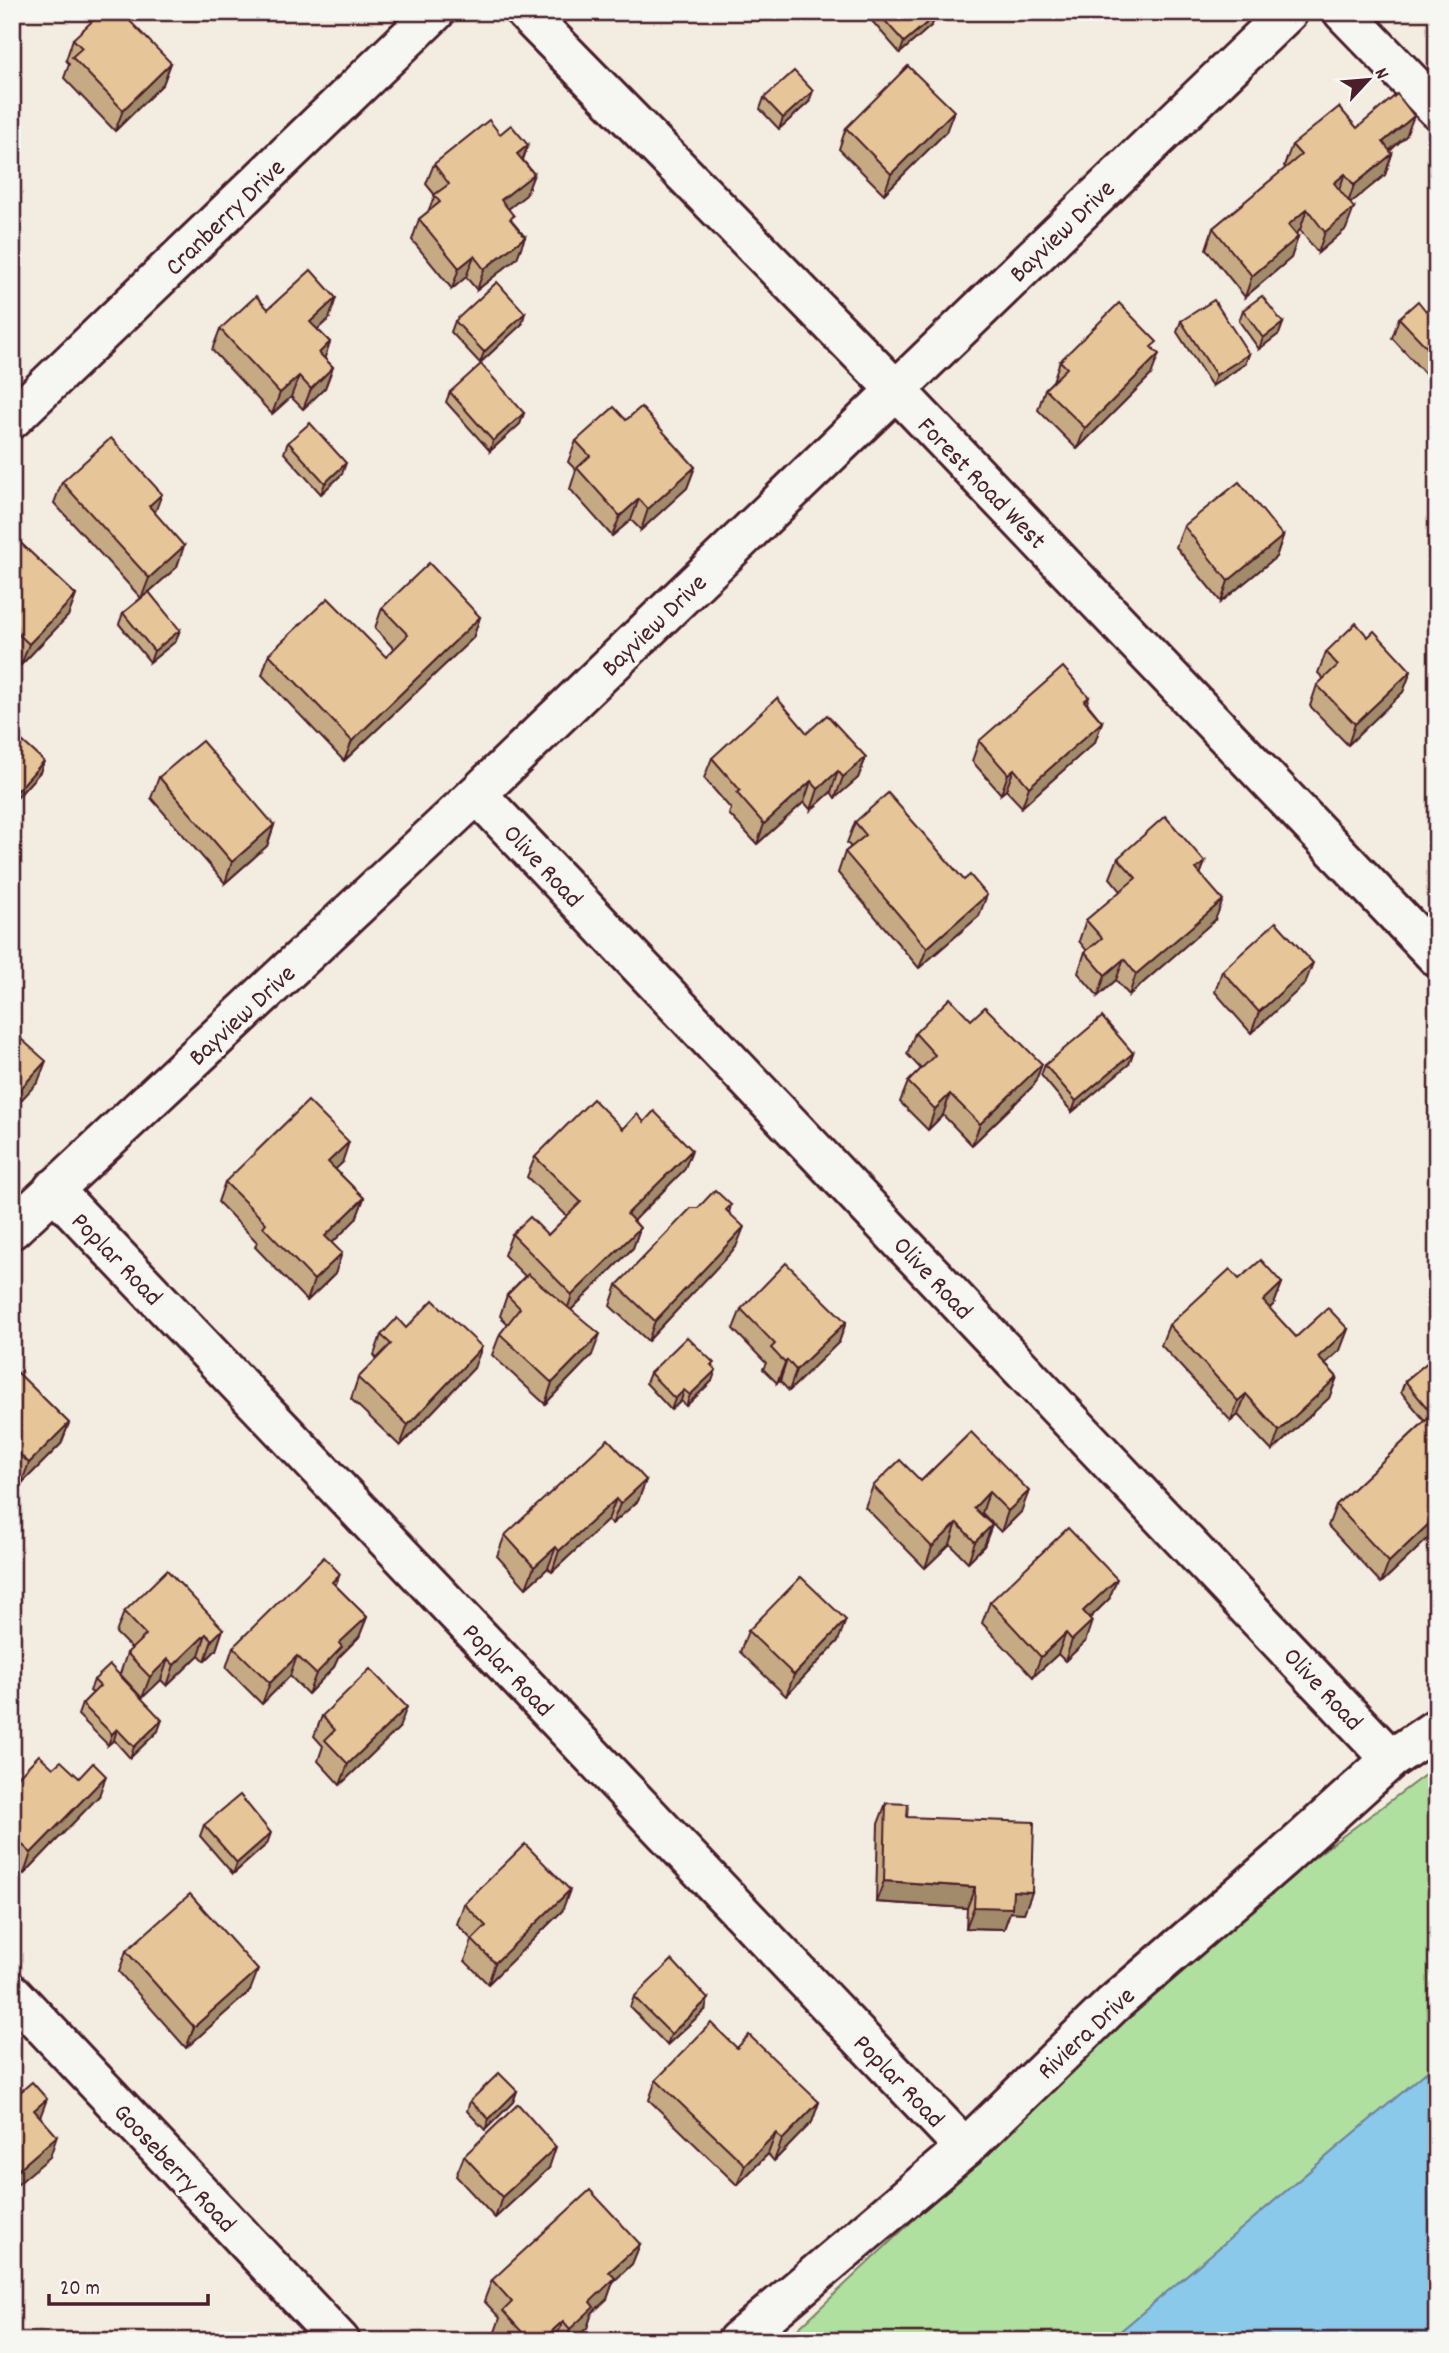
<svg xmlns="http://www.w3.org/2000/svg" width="1449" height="2353" font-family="Dekko,sans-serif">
<rect width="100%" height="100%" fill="#f3ece0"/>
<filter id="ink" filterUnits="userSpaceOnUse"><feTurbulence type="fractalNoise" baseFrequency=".0143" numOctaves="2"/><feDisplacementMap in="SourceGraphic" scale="14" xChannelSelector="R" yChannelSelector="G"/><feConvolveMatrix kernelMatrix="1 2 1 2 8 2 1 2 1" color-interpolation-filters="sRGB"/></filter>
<g filter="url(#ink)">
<!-- green -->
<polygon fill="#afe0a0" stroke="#7c8066" stroke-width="2" points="1437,1766 1437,2063 1109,2341 785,2341 1239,1913"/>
<!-- water -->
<polygon fill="#8bc9eb" stroke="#71859e" stroke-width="2" points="1437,2063 1437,2341 1109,2341"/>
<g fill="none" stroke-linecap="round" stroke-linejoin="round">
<!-- street casing -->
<g stroke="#4a1f2b" stroke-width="44">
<g id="street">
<polyline points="525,12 896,390 1437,957"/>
<polyline points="1343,12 1437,109"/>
<polyline points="12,419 435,12"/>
<polyline points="477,794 1391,1759"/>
<polyline points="53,1189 965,2148"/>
<polyline points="12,1229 477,794 1288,12"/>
<polyline points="12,1993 340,2341"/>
<polyline points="737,2341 965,2148 1112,2005 1282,1858 1391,1759 1437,1728"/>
</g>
</g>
<!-- street -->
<use href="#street" stroke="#f6f6f2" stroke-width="38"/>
</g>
<!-- wall -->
<g fill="#c6aa83" stroke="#4a1f2b" stroke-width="2">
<polygon points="864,12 934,12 932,25 900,53"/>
<polygon points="73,39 171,63 163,84 115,131 64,78 69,64 66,60"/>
<polygon points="764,98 809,102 779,129 760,109"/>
<polygon points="846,128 946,132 884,194 839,149"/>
<polygon points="1357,128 1406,136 1390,151 1392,154 1385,175 1350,203 1346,229 1318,253 1300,230 1296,234 1298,237 1291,258 1245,297 1206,249 1213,228 1286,168 1284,166 1292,145"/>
<polygon points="500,134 528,145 523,160 534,174 526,195 508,209 512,222 525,237 517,258 477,290 466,277 452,289 412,240 419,219 428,212 435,195 426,184 434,164"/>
<polygon points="1437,301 1437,387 1392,338 1399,318 1426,311"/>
<polygon points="268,309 329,319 317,329 330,342 324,358 333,367 325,388 303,409 291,397 272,414 212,350 220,329"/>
<polygon points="1243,310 1283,323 1279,334 1259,349 1239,321"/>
<polygon points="455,321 522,324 480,363 451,332"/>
<polygon points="1181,321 1249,354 1245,364 1212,386 1177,332"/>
<polygon points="1154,349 1151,375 1077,449 1038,410 1045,389 1053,381 1060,361"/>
<polygon points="450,392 524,413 520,424 490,451 446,402"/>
<polygon points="626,420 695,467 687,488 641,530 631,520 612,536 570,489 576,470 568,462 576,441"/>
<polygon points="288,442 342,474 321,494 284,453"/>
<polygon points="62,482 155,513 177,567 149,592 176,641 150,662 119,624 123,613 141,598 54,503"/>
<polygon points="1184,526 1283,536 1276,557 1221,602 1176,547"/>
<polygon points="12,535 76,595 68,616 21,665 12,656"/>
<polygon points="382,608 480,617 473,638 344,761 262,675 269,654 386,657 394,649 375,628"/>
<polygon points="1368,637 1411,671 1403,692 1348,745 1310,706 1317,685 1324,679 1318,673 1326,652"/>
<polygon points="1089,697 1087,703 1102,722 1095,742 1022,807 1006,790 1001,794 972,761 979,741"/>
<polygon points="12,732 44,761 40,772 14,801 12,799"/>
<polygon points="807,733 866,757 858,778 835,798 831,792 811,810 804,802 757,844 729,814 731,809 704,778 712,758"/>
<polygon points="159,777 274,825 267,846 225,883 151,798"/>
<polygon points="855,822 979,916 919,968 838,873 845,852 851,847 847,843"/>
<polygon points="1118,858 1205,862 1200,874 1215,920 1129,995 1116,980 1098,996 1078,973 1085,952 1087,951 1079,941 1086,920 1121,891 1110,878"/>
<polygon points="1222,971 1305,984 1251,1033 1215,992"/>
<polygon points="971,1020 1042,1064 1034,1085 972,1145 943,1115 928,1130 900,1102 908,1082 921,1069 907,1054 915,1033"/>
<polygon points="1133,1053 1129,1064 1072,1112 1041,1075 1045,1065"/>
<polygon points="644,1122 692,1150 684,1170 634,1221 640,1228 633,1248 571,1310 592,1355 545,1404 492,1355 500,1334 508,1324 500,1316 507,1295 525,1276 504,1255 512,1234 548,1235 567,1216 527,1177 535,1157"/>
<polygon points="342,1163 335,1169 364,1198 356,1219 332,1243 335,1274 307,1301 255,1247 257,1242 218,1202 225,1182"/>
<polygon points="731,1205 729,1213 736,1247 648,1341 610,1306 617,1285 698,1208"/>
<polygon points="1437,1209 1437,1222 1433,1219"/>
<polygon points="1239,1279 1282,1283 1274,1304 1269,1309 1296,1337 1348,1329 1340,1350 1325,1364 1337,1377 1329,1398 1272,1451 1238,1415 1231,1421 1161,1345 1169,1325"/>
<polygon points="741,1309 846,1322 839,1342 789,1391 780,1381 777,1383 763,1369 766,1363 733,1329"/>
<polygon points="406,1328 474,1368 400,1446 351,1399 358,1378 377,1359 374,1355 381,1335"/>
<polygon points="12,1367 69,1423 61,1444 21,1484 12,1475"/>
<polygon points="712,1367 712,1381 686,1406 681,1401 671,1410 646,1383 650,1373"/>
<polygon points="1437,1372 1437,1530 1381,1583 1328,1526 1336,1505 1425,1421 1401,1392 1405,1381"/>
<polygon points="971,1432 1021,1512 1001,1532 982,1513 981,1514 992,1525 984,1546 968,1562 950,1544 925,1568 865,1507 873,1486 921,1481"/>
<polygon points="646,1480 638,1501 612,1524 608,1520 552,1572 548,1568 526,1588 497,1556 505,1535"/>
<polygon points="335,1585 367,1617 359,1637 338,1658 334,1667 308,1694 290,1676 262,1704 226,1668 233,1647"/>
<polygon points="1109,1599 1090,1618 1085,1642 1065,1661 1058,1654 1033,1677 982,1623 990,1602"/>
<polygon points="124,1612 223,1629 216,1650 205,1661 199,1655 167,1686 161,1680 142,1698 120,1674 127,1653 132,1649 116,1633"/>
<polygon points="748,1631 838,1641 786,1696 740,1652"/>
<polygon points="94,1680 158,1731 130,1758 114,1740 108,1745 78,1715 82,1704 93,1693 90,1691"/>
<polygon points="322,1716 399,1728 340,1785 318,1761 323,1746 314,1736"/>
<polygon points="12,1783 99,1796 24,1874 12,1863"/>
<polygon points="886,1803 907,1817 1032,1892 1024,1913 1010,1912 1004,1929 966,1928 967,1908 876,1902 878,1824"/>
<polygon points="204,1825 267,1844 233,1874 200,1836"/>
<polygon points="464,1904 562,1911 488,1984 465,1961 472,1940 457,1924"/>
<polygon points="126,1951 250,1991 186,2048 119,1972"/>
<polygon points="634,1997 705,2010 667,2045 630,2007"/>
<polygon points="737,2048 819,2102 812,2122 774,2161 768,2154 737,2185 649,2100 656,2080"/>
<polygon points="517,2091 513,2102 485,2130 467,2111 470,2101"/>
<polygon points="464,2156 549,2168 495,2218 456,2176"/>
<polygon points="640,2244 632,2264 613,2282 607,2299 592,2313 587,2328 572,2341 504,2341 495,2332 500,2318 484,2301 492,2280"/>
</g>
<!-- shaded-wall -->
<g fill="#a18b6a" stroke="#4a1f2b" stroke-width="2">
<polygon points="936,15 932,25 900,53 904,42"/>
<polygon points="171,63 163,84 115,131 123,110"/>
<polygon points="813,91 809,102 779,129 783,118"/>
<polygon points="954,111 946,132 884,194 891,174"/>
<polygon points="1414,116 1406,136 1375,163 1383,142"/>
<polygon points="528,145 520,166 517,154"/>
<polygon points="1392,154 1385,175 1347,206 1354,185"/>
<polygon points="534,174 526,195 493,221 501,200"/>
<polygon points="1345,174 1337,195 1334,183"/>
<polygon points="1354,208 1346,229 1318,253 1325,232"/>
<polygon points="1307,209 1300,230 1281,246 1288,225"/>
<polygon points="525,237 517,258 477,290 484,269"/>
<polygon points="1298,237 1291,258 1245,297 1252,276"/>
<polygon points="474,256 466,277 452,289 459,268"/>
<polygon points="336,298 329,319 303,342 310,322"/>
<polygon points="525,313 522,324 480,363 484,352"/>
<polygon points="1283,323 1279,334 1259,349 1263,338"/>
<polygon points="330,342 323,363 319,353"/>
<polygon points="1159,354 1151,375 1077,449 1085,428"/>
<polygon points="1249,354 1245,364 1212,386 1216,375"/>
<polygon points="333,367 325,388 303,409 311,389"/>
<polygon points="299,376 291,397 272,414 280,393"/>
<polygon points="524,413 520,424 490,451 493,441"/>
<polygon points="346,463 342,474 321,494 325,483"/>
<polygon points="695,467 687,488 641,530 648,509"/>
<polygon points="162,494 154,515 149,506"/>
<polygon points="639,499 631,520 612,536 620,516"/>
<polygon points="1283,536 1276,557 1221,602 1228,581"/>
<polygon points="184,546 177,567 141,599 149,578"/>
<polygon points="76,595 68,616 21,665 29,644"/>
<polygon points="480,617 473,638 344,761 352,741"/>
<polygon points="180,630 176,641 150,662 154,651"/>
<polygon points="1411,671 1403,692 1348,745 1355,724"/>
<polygon points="1102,722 1095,742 1022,807 1029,787"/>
<polygon points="866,757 858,778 835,798 843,777"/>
<polygon points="44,761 40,772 14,801 18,790"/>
<polygon points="1014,769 1006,790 1001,794 1008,774"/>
<polygon points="838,771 831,792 811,810 818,789"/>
<polygon points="811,781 804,802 757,844 764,824"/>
<polygon points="274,825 267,846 225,883 232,862"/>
<polygon points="1205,862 1197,883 1196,869"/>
<polygon points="987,895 979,916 919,968 927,948"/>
<polygon points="1223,900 1215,920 1129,995 1136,974"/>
<polygon points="1124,959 1116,980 1098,996 1105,975"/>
<polygon points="1313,963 1305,984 1251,1033 1259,1012"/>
<polygon points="1133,1053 1129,1064 1072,1112 1076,1101"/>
<polygon points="46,1061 38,1082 12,1110 12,1098"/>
<polygon points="1042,1064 1034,1085 972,1145 980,1124"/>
<polygon points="950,1094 943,1115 928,1130 935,1109"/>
<polygon points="349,1142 342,1163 321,1183 328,1162"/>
<polygon points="692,1150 684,1170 619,1235 627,1214"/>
<polygon points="364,1198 356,1219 318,1257 325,1236"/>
<polygon points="744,1227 736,1247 648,1341 655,1321"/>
<polygon points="640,1228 633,1248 565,1316 572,1295"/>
<polygon points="342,1253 335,1274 307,1301 314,1280"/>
<polygon points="1282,1283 1274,1304 1255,1322 1263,1301"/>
<polygon points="846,1322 839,1342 789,1391 796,1370"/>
<polygon points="1348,1329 1340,1350 1310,1377 1318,1357"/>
<polygon points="600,1334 592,1355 545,1404 552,1383"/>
<polygon points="482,1347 474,1368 400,1446 408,1425"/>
<polygon points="787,1360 780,1381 777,1383 785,1363"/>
<polygon points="716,1370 712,1381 686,1406 690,1395"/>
<polygon points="1337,1377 1329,1398 1272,1451 1279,1431"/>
<polygon points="684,1390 681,1401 671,1410 675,1399"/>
<polygon points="1246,1394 1238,1415 1231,1421 1238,1401"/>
<polygon points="69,1423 61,1444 21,1484 29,1463"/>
<polygon points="646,1480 638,1501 612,1524 620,1504"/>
<polygon points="1029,1491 1021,1512 1001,1532 1008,1511"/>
<polygon points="989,1492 982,1513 967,1528 974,1508"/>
<polygon points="616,1499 608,1520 552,1572 559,1551"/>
<polygon points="1437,1516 1437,1530 1381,1583 1389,1562"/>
<polygon points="957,1523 950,1544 925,1568 932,1547"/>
<polygon points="992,1525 984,1546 968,1562 975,1542"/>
<polygon points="556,1547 548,1568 526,1588 534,1567"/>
<polygon points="340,1574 332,1594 332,1582"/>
<polygon points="1117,1579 1109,1599 1076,1631 1083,1611"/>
<polygon points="367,1617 359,1637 338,1658 334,1667 308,1694 316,1674 339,1643"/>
<polygon points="846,1620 838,1641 786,1696 794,1675"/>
<polygon points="1092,1621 1085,1642 1065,1661 1072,1640"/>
<polygon points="223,1629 216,1650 205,1661 212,1640"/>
<polygon points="1066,1633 1058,1654 1033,1677 1041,1657"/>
<polygon points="206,1634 199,1655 167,1686 174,1665"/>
<polygon points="297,1656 290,1676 262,1704 270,1683"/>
<polygon points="168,1659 161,1680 142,1698 150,1677"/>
<polygon points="407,1707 399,1728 340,1785 348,1764"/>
<polygon points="162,1720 158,1731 130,1758 134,1747"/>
<polygon points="117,1729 114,1740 108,1745 112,1734"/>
<polygon points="106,1776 99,1796 24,1874 31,1853"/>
<polygon points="271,1833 267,1844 233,1874 237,1863"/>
<polygon points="884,1881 975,1887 967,1908 876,1902"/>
<polygon points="570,1890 562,1911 488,1984 495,1963"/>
<polygon points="1013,1891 1032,1892 1024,1913 1010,1912 1004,1929 966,1928 974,1907"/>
<polygon points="258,1970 250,1991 186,2048 194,2027"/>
<polygon points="708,1999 705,2010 667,2045 671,2034"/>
<polygon points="517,2091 513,2102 485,2130 489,2119"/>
<polygon points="47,2099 39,2120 34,2110"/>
<polygon points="819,2102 812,2122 774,2161 782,2140"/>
<polygon points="776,2133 768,2154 737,2185 745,2165"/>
<polygon points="57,2136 50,2157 12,2189 12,2175"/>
<polygon points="556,2147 549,2168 495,2218 502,2197"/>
<polygon points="640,2244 632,2264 613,2282 607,2299 592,2313 587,2328 572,2341 566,2341 570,2329 609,2272"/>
<polygon points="563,2321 555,2341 541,2341"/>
</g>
<!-- building -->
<g fill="#e6c698" stroke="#4a1f2b" stroke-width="2">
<polygon points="102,12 121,12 171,63 123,110 72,57 82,48 73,39"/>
<polygon points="877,12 934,12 936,15 904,42"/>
<polygon points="908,66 954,111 891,174 846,128"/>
<polygon points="794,71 813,91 783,118 764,98"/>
<polygon points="1397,94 1414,116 1383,142 1392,154 1354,185 1345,174 1334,183 1354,208 1325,232 1307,209 1288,225 1298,237 1252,276 1213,228 1301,155 1292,145 1339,107 1357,128"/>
<polygon points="489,120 500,134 511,125 528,145 517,154 534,174 501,200 514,216 510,219 525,237 484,269 474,256 459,268 419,219 440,202 434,195 449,184 434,164"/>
<polygon points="311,270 336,298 310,322 330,342 319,353 333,367 311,389 299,376 280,393 220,329 256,296 268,309"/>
<polygon points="497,282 525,313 484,352 455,321"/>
<polygon points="1262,296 1283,323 1263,338 1243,310"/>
<polygon points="1214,300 1249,354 1216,375 1181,321"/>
<polygon points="1418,301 1426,311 1437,301 1437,358 1399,318"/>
<polygon points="1119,303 1157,342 1151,347 1159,354 1085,428 1045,389 1067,368 1060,361"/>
<polygon points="481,364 524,413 493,441 450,392"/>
<polygon points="614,407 626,420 641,407 695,467 648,509 639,499 620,516 577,468 590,456 576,441"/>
<polygon points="310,423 346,463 325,483 288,442"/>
<polygon points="111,438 162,494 149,506 184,546 149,578 62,482"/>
<polygon points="1239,482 1283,536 1228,581 1184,526"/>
<polygon points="12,535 76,595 29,644 12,628"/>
<polygon points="429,563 480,617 352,741 269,654 328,598 386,657 408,635 382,608"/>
<polygon points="149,592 180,630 154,651 123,613"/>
<polygon points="1356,623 1368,637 1374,631 1411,671 1355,724 1317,685 1338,665 1326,652"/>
<polygon points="1063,667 1089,697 1084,701 1102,722 1029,787 1014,769 1008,774 979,741"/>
<polygon points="777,698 807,733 827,715 866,757 843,777 838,771 818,789 811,781 764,824 737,793 740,790 712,758"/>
<polygon points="12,732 44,761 18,790 12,785"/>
<polygon points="202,741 274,825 232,862 159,777"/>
<polygon points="888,793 964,880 970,875 987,895 927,948 845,852 866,835 855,822"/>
<polygon points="1165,816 1205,862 1196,869 1223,900 1136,974 1124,959 1105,975 1085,952 1102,938 1086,920 1136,878 1118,858"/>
<polygon points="1276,922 1313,963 1259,1012 1222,971"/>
<polygon points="950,998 971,1020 985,1007 1042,1064 980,1124 950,1094 935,1109 908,1082 935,1055 915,1033"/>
<polygon points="1102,1017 1133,1053 1076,1101 1045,1065"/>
<polygon points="12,1031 46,1061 12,1098"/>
<polygon points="593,1099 623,1129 637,1114 644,1122 654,1111 692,1150 627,1214 640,1228 572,1295 512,1234 530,1217 548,1235 581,1202 535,1157"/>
<polygon points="308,1101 349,1142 328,1162 364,1198 325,1236 342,1253 314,1280 263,1227 266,1223 225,1182"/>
<polygon points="715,1190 731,1205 726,1210 744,1227 655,1321 617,1285 691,1208 698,1208"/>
<polygon points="1261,1260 1282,1283 1263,1301 1296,1337 1328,1308 1348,1329 1318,1357 1337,1377 1279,1431 1246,1394 1238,1401 1169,1325 1230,1269 1239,1279"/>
<polygon points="786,1263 846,1322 796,1370 787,1360 785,1363 771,1348 775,1344 741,1309"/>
<polygon points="528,1274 600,1334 552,1383 500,1334 520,1308 507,1295"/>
<polygon points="433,1300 482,1347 408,1425 358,1378 391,1344 381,1335 397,1318 406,1328"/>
<polygon points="687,1337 714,1363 711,1365 716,1370 690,1395 684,1390 675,1399 650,1373"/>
<polygon points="1428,1362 1437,1372 1437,1410 1432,1414 1405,1381"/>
<polygon points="12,1367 69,1423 29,1463 13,1448 12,1449"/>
<polygon points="1437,1410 1437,1516 1389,1562 1336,1505"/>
<polygon points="971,1432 1029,1491 1008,1511 989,1492 974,1508 992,1525 975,1542 957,1523 932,1547 873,1486 900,1460 921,1481"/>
<polygon points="608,1439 646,1480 620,1504 616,1499 559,1551 556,1547 534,1567 505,1535"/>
<polygon points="1068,1528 1117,1579 1083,1611 1092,1621 1072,1640 1066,1633 1041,1657 990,1602"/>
<polygon points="324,1557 340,1574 332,1582 367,1617 339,1643 342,1647 316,1674 297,1656 270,1683 233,1647"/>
<polygon points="167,1570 223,1629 212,1640 206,1634 174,1665 168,1659 150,1677 127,1653 146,1635 124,1612"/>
<polygon points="801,1577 846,1620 794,1675 748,1631"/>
<polygon points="110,1665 162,1720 134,1747 117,1729 112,1734 82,1704 100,1686 94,1680"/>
<polygon points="370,1669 407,1707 348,1764 325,1740 335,1730 322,1716"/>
<polygon points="39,1755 53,1768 61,1761 79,1778 93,1763 106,1776 31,1853 12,1835 12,1783"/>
<polygon points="240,1795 271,1833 237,1863 204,1825"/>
<polygon points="886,1803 908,1804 907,1817 1034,1822 1032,1892 1013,1891 1012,1908 974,1907 975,1887 884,1881"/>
<polygon points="525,1844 570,1890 495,1963 472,1940 486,1926 464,1904"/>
<polygon points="190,1894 258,1970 194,2027 126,1951"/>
<polygon points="672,1960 708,1999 671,2034 634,1997"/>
<polygon points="711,2023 737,2048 749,2035 819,2102 782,2140 776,2133 745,2165 656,2080"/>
<polygon points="499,2073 517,2091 489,2119 470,2101"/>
<polygon points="32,2082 47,2099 34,2110 57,2136 12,2175 12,2087 18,2094"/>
<polygon points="518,2104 556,2147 502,2197 464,2156"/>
<polygon points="590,2190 640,2244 609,2272 615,2278 590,2302 594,2307 570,2329 563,2321 541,2341 530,2341 503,2311 512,2302 492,2280"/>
</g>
</g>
<g text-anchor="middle" stroke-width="7" stroke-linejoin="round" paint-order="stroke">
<!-- street labels -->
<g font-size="26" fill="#4a1f2b" stroke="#f6f6f2">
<text transform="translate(224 216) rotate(-44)" y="9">Cranberry Drive</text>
<text transform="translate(1061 230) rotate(-44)" y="9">Bayview Drive</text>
<text transform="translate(983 482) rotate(46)" y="9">Forest Road West</text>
<text transform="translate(653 624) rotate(-44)" y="9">Bayview Drive</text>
<text transform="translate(544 865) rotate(47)" y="9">Olive Road</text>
<text transform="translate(241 1014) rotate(-43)" y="9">Bayview Drive</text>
<text transform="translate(118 1258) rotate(46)" y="9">Poplar Road</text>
<text transform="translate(934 1277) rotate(47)" y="9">Olive Road</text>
<text transform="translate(509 1669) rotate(46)" y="9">Poplar Road</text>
<text transform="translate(1324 1688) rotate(47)" y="9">Olive Road</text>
<text transform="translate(1085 2032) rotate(-43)" y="9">Riviera Drive</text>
<text transform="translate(900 2080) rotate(46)" y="9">Poplar Road</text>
<text transform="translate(176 2167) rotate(47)" y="9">Gooseberry Road</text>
</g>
</g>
<!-- margin -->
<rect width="1449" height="2353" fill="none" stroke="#f6f6f2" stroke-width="42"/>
<rect x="21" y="21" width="1407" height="2311" fill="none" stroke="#4a1f2b" stroke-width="2.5" filter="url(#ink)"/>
<!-- north arrow -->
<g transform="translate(1368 80) rotate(64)" stroke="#f6f6f2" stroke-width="5" paint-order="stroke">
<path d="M0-5L12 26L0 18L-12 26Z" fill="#4a1f2b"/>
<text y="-10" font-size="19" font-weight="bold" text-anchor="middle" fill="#4a1f2b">N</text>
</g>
<!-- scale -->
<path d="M49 2294v10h159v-10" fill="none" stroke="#4a1f2b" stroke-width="3.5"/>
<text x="60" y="2294" font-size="21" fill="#4a1f2b" stroke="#f6f6f2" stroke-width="5" paint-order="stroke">20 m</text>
</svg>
